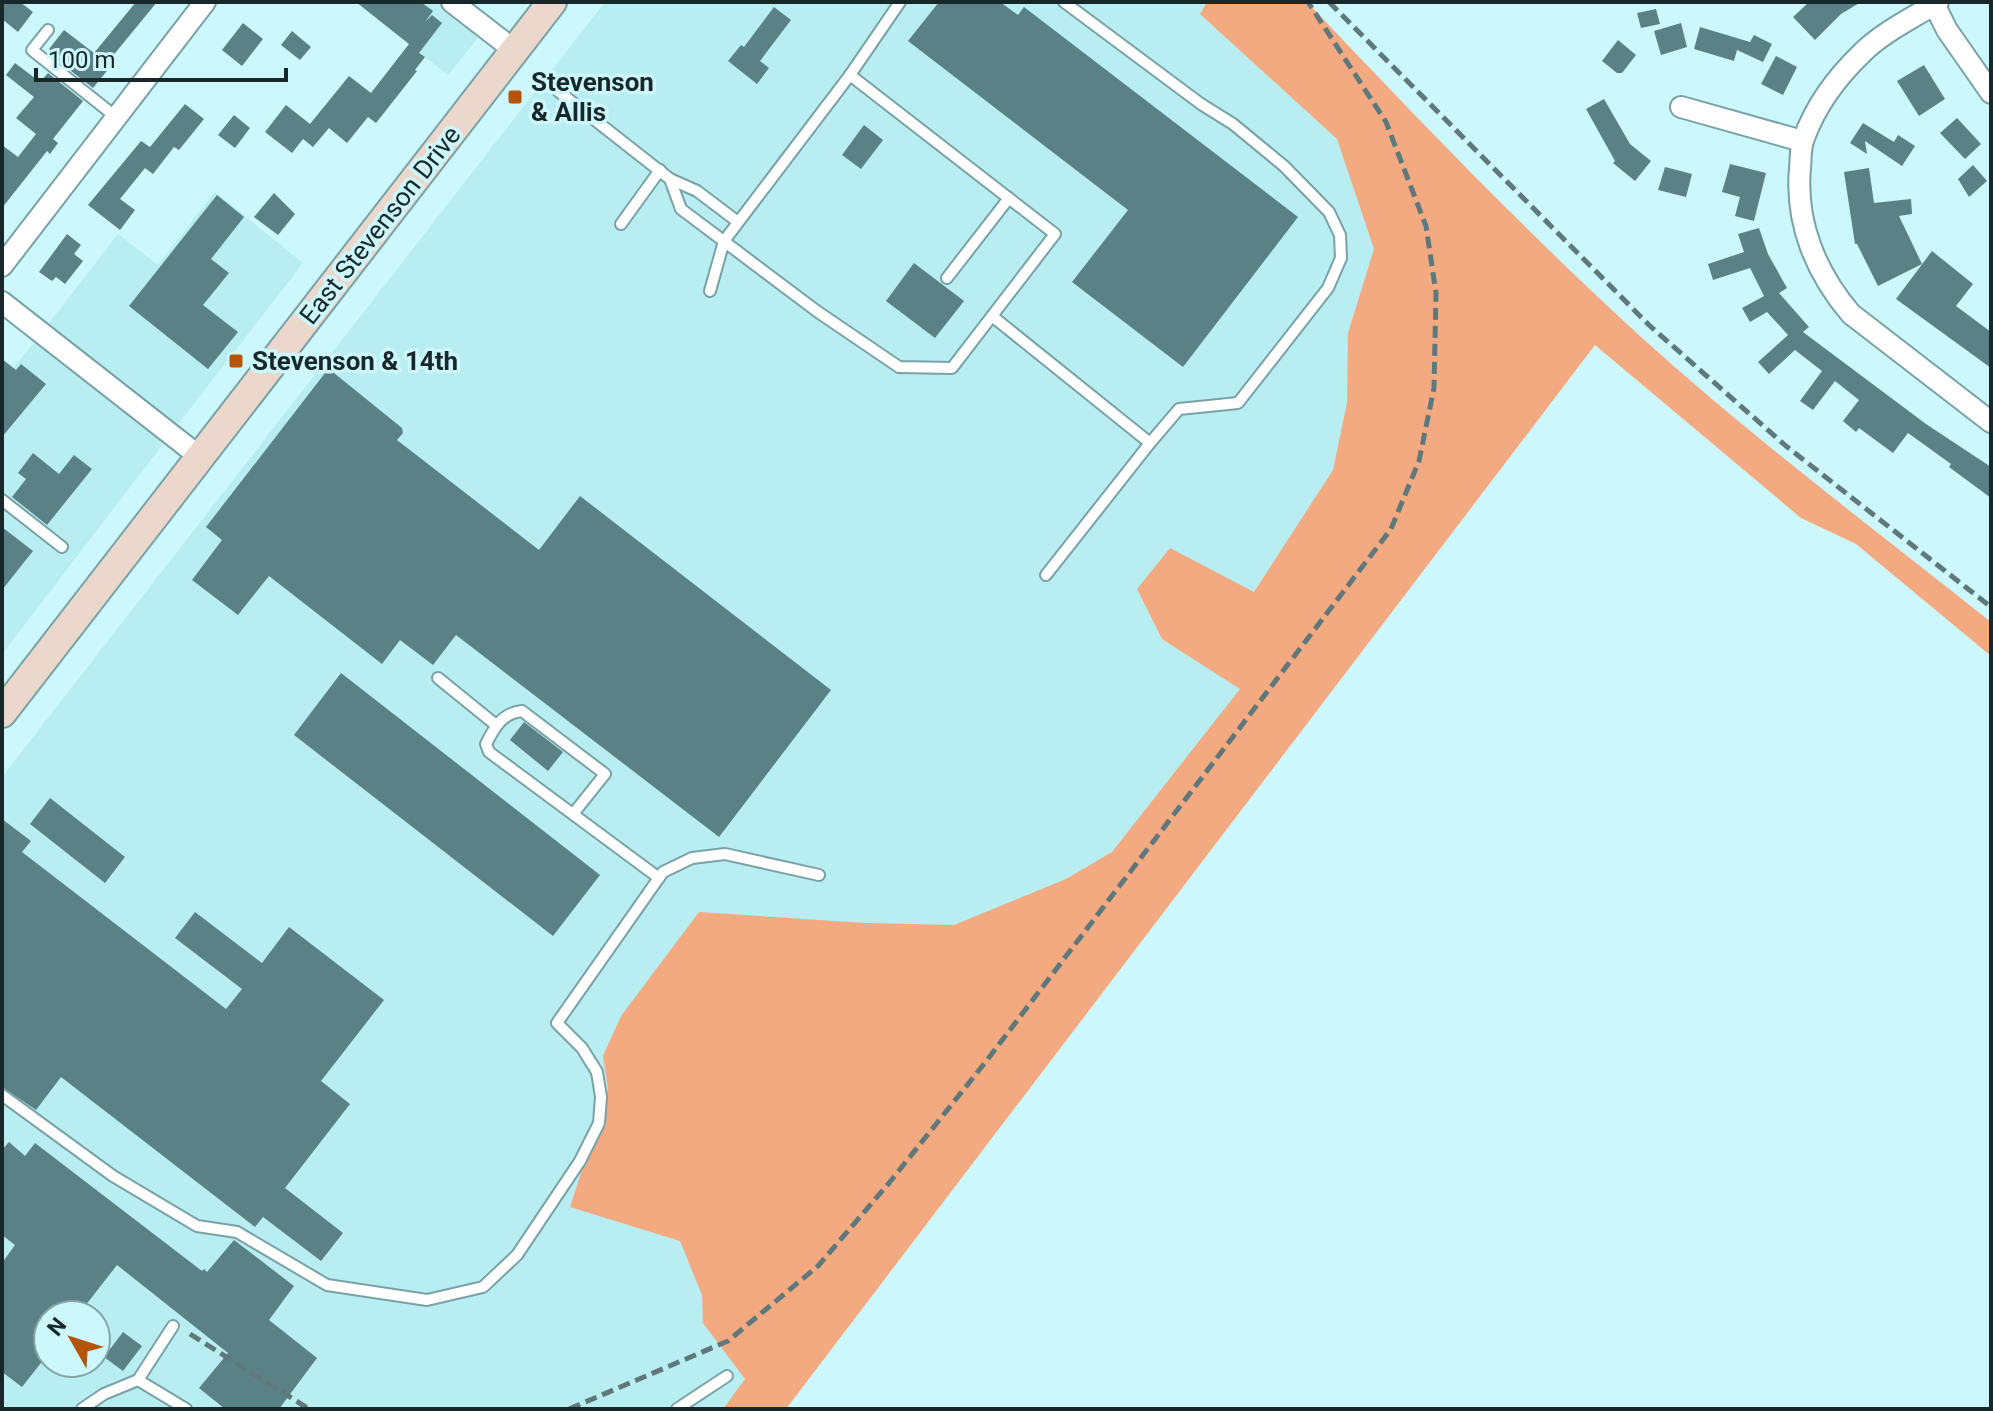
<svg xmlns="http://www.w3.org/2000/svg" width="1993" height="1411" font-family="Roboto,sans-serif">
<rect width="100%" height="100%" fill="#ccf7fc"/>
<!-- built -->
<g fill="#b8edf2" fill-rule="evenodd">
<polygon points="367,2 438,2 478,38 448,75 362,7"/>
<path d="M 605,2 L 1303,2 L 1588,320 L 740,1409 L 2,1409 L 2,777 ZM 48,1315 L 96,1315 L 96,1363 L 48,1363 Z"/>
<polygon points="215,192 303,263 179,423 170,420 49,323 118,234 158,265"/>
<polygon points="36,340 127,411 163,444 2,654 2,382"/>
</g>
<!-- forest -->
<path fill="#f4aa81" d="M 1207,2 L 1307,2 C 1415,116 1524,230 1640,336 C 1751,437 1873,528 1991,622 L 1991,656 L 1856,544 L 1801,518 L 1595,345 L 786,1409 L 723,1409 L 745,1379 L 703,1323 L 702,1295 L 680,1241 L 570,1207 L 608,1089 L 603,1056 L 621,1016 L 699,912 L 865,923 L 954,925 L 1066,879 L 1112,852 L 1240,689 L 1162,639 L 1137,589 L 1170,548 L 1254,592 L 1333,470 L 1347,403 L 1348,333 L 1374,249 L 1337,139 L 1200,14 Z"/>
<!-- building -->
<g fill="#5a8286">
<polygon points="2,2 20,2 33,12 18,32 2,19"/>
<polygon points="136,2 157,2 107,63 111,66 93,88 57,60 60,57 49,49 64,30 94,53"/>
<polygon points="356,2 421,2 433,11 425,22 432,15 442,23 419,53 425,57 415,70 417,71 376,123 368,117 347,143 329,128 313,147 303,139 292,153 265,132 286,105 310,124 349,76 371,93 409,44"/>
<polygon points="939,2 1000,2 1018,15 1024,7 1298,217 1183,367 1072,282 1128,210 908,41"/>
<polygon points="1809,2 1861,2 1841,14 1815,40 1793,17"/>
<polygon points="774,7 791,20 760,61 769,68 757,84 728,61 741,45 744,47"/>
<polygon points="1656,9 1660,24 1641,28 1637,13"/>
<polygon points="243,23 263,39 242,66 222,50"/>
<polygon points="1681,23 1687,47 1661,55 1654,31"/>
<polygon points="1700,27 1750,42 1754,35 1772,44 1763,62 1737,50 1734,61 1694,49"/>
<polygon points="292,31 311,47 300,60 281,45"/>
<polygon points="1618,40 1636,55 1622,73 1617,73 1602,61"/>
<polygon points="1776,56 1797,67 1783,95 1761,84"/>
<polygon points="15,63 40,82 48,73 83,101 53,139 58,143 50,154 47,151 2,208 2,145 18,157 36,134 16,118 34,97 6,75"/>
<polygon points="1924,65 1945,99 1919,116 1897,81"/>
<polygon points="1604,99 1630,144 1651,161 1635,181 1613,163 1615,161 1586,109"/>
<polygon points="185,104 204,119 179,150 174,147 153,174 145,168 120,199 135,210 120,230 88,205 141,141 150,147"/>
<polygon points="234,115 250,128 235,148 218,135"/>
<polygon points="1957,118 1981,144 1965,159 1940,133"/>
<polygon points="1863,123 1894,142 1898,135 1915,146 1902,166 1865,141 1867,154 1850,143"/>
<polygon points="864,125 883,140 861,169 842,155"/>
<polygon points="1730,164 1766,173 1754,221 1735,216 1740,197 1722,192"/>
<polygon points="1973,165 1987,181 1969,197 1958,179"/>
<polygon points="1665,167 1692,174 1686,197 1658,190"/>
<polygon points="1869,168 1874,203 1911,199 1912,214 1899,216 1922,264 1878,286 1857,244 1855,244 1844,172"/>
<polygon points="274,193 295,214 278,235 254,217"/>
<polygon points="217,195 244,217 211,259 229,273 203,305 238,332 208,369 129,306"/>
<polygon points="1759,228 1768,254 1787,288 1779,293 1809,327 1803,332 1926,424 1991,467 1991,498 1949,467 1951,464 1908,433 1893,453 1859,428 1856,432 1843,421 1859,400 1835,381 1813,410 1800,401 1822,371 1795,350 1769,374 1758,362 1788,335 1767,312 1750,322 1742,308 1764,296 1750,268 1713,280 1708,264 1744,252 1738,234"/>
<polygon points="67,234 81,245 74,254 83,261 65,284 56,277 52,281 39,272"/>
<polygon points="1932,251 1973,284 1956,306 1991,332 1991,368 1896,299"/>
<polygon points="914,263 964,301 935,338 886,301"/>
<polygon points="2,359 16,370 21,364 46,384 2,437"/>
<polygon points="325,373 334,373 402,428 403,433 397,440 539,550 580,496 831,690 719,837 456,635 433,665 400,640 382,664 269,576 238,615 192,580 222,540 206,527"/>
<polygon points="33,453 59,474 74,455 92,469 47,525 12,497 26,479 18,473"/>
<polygon points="2,527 33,551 2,590"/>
<polygon points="341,673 600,875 553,936 294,735"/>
<polygon points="524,722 563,752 548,771 510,740"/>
<polygon points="50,798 125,857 105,883 30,824"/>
<polygon points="2,819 31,841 22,852 226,1009 242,989 175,938 195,912 262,963 289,927 384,1000 321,1081 350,1104 285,1188 343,1233 321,1261 263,1217 255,1227 61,1077 36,1110 2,1087"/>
<polygon points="9,1142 25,1156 35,1143 202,1271 204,1269 207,1272 234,1240 294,1286 269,1320 317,1358 279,1409 225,1409 199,1388 228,1353 117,1265 78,1315 48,1315 48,1354 22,1387 2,1372 2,1263 15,1245 2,1235 2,1150"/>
<polygon points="123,1332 142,1346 123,1371 104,1357"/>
</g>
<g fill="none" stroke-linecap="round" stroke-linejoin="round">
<!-- lane casing -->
<g stroke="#79a2a6" stroke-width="14">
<g id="lane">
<polyline points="1064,2 1201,104 1233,124 1284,166 1329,212 1340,235 1341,258 1328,288 1238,403 1179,409 1150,443"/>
<polyline points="48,30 32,50 116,117"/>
<polyline points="850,75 900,2"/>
<polyline points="558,91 670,179 681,209 818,312 899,367 952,368 1055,234 850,75 724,241 710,291"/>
<polyline points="670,179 697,191 738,222"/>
<polyline points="621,224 660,170"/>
<polyline points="947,278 1009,198"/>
<polyline points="992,316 1150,443 1046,575"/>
<polyline points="2,500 62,547"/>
<polyline points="438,678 496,725"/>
<path d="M 573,814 L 605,774 L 522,711 C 502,713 494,728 486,744 L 489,752 L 659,878"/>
<polyline points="2,1095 113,1176 197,1226 237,1232 327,1285 427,1300 483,1287 517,1255 580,1161 599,1123 601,1097 597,1072 582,1048 557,1023 663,872 692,858 725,854 819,875"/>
<polyline points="138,1380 173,1326"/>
<polyline points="82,1409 104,1394 138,1380 186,1409"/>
<polyline points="677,1409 727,1376"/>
</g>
</g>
<!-- street casing -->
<g stroke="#79a2a6" stroke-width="24">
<g id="street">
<polyline points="452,2 514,50"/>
<polyline points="1933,2 1947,30 1991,93"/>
<path d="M 1938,2 C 1913,18 1883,32 1862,53 C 1837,77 1816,105 1804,138 C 1800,147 1801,159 1800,168 C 1795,223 1816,273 1851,314 L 1991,422"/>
<polyline points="1681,107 1802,141"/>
<polyline points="2,266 205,2"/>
<polyline points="2,302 200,457"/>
</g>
</g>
<!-- secondary casing -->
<g stroke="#79a2a6" stroke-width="32">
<polyline id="secondary" points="2,713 552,2"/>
</g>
<!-- lane -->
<use href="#lane" stroke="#fff" stroke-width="10"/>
<!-- street -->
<use href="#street" stroke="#fff" stroke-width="20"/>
<!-- secondary -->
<use href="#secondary" stroke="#ecd7cc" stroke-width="28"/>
<!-- rail -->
<g stroke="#5e787c" stroke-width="5" stroke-dasharray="12 6" stroke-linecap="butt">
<polyline points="1329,2 1649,325 1786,446 1991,607"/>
<polyline points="190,1334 309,1409"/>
<polyline points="569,1409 728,1341 818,1266 889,1183 984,1064 1391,529 1419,461 1434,388 1436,293 1426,226 1386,122 1308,2"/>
</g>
</g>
<!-- markers -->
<g fill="#b35407" stroke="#ccf7fc" stroke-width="3">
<rect x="507" y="89" width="16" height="16" rx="4"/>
<rect x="228" y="353" width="16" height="16" rx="4"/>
</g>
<g text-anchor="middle" stroke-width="7" stroke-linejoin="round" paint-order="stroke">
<!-- poi labels -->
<g font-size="26" font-weight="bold" fill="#18282a" stroke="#ccf7fc" text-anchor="start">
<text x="531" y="91">Stevenson<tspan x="531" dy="30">&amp; Allis</tspan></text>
<text x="252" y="370">Stevenson &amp; 14th</text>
</g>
<!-- street labels -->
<g font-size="26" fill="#18282a" stroke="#ccf7fc">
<text transform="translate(380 225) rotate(-52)" y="9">East Stevenson Drive</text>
</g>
</g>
<!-- border -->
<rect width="1993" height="1411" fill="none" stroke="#18282a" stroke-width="8"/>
<!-- north arrow -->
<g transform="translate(72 1339) rotate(309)"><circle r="38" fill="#ccf7fc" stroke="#84a4a8" stroke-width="2"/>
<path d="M0-6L14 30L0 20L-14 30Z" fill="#b35407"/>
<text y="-12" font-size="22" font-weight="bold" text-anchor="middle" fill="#18282a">N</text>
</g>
<!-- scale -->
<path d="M36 68v12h250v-12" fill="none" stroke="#18282a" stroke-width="4"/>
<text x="48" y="68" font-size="24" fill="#18282a" stroke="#ccf7fc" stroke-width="6" paint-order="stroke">100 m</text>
</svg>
